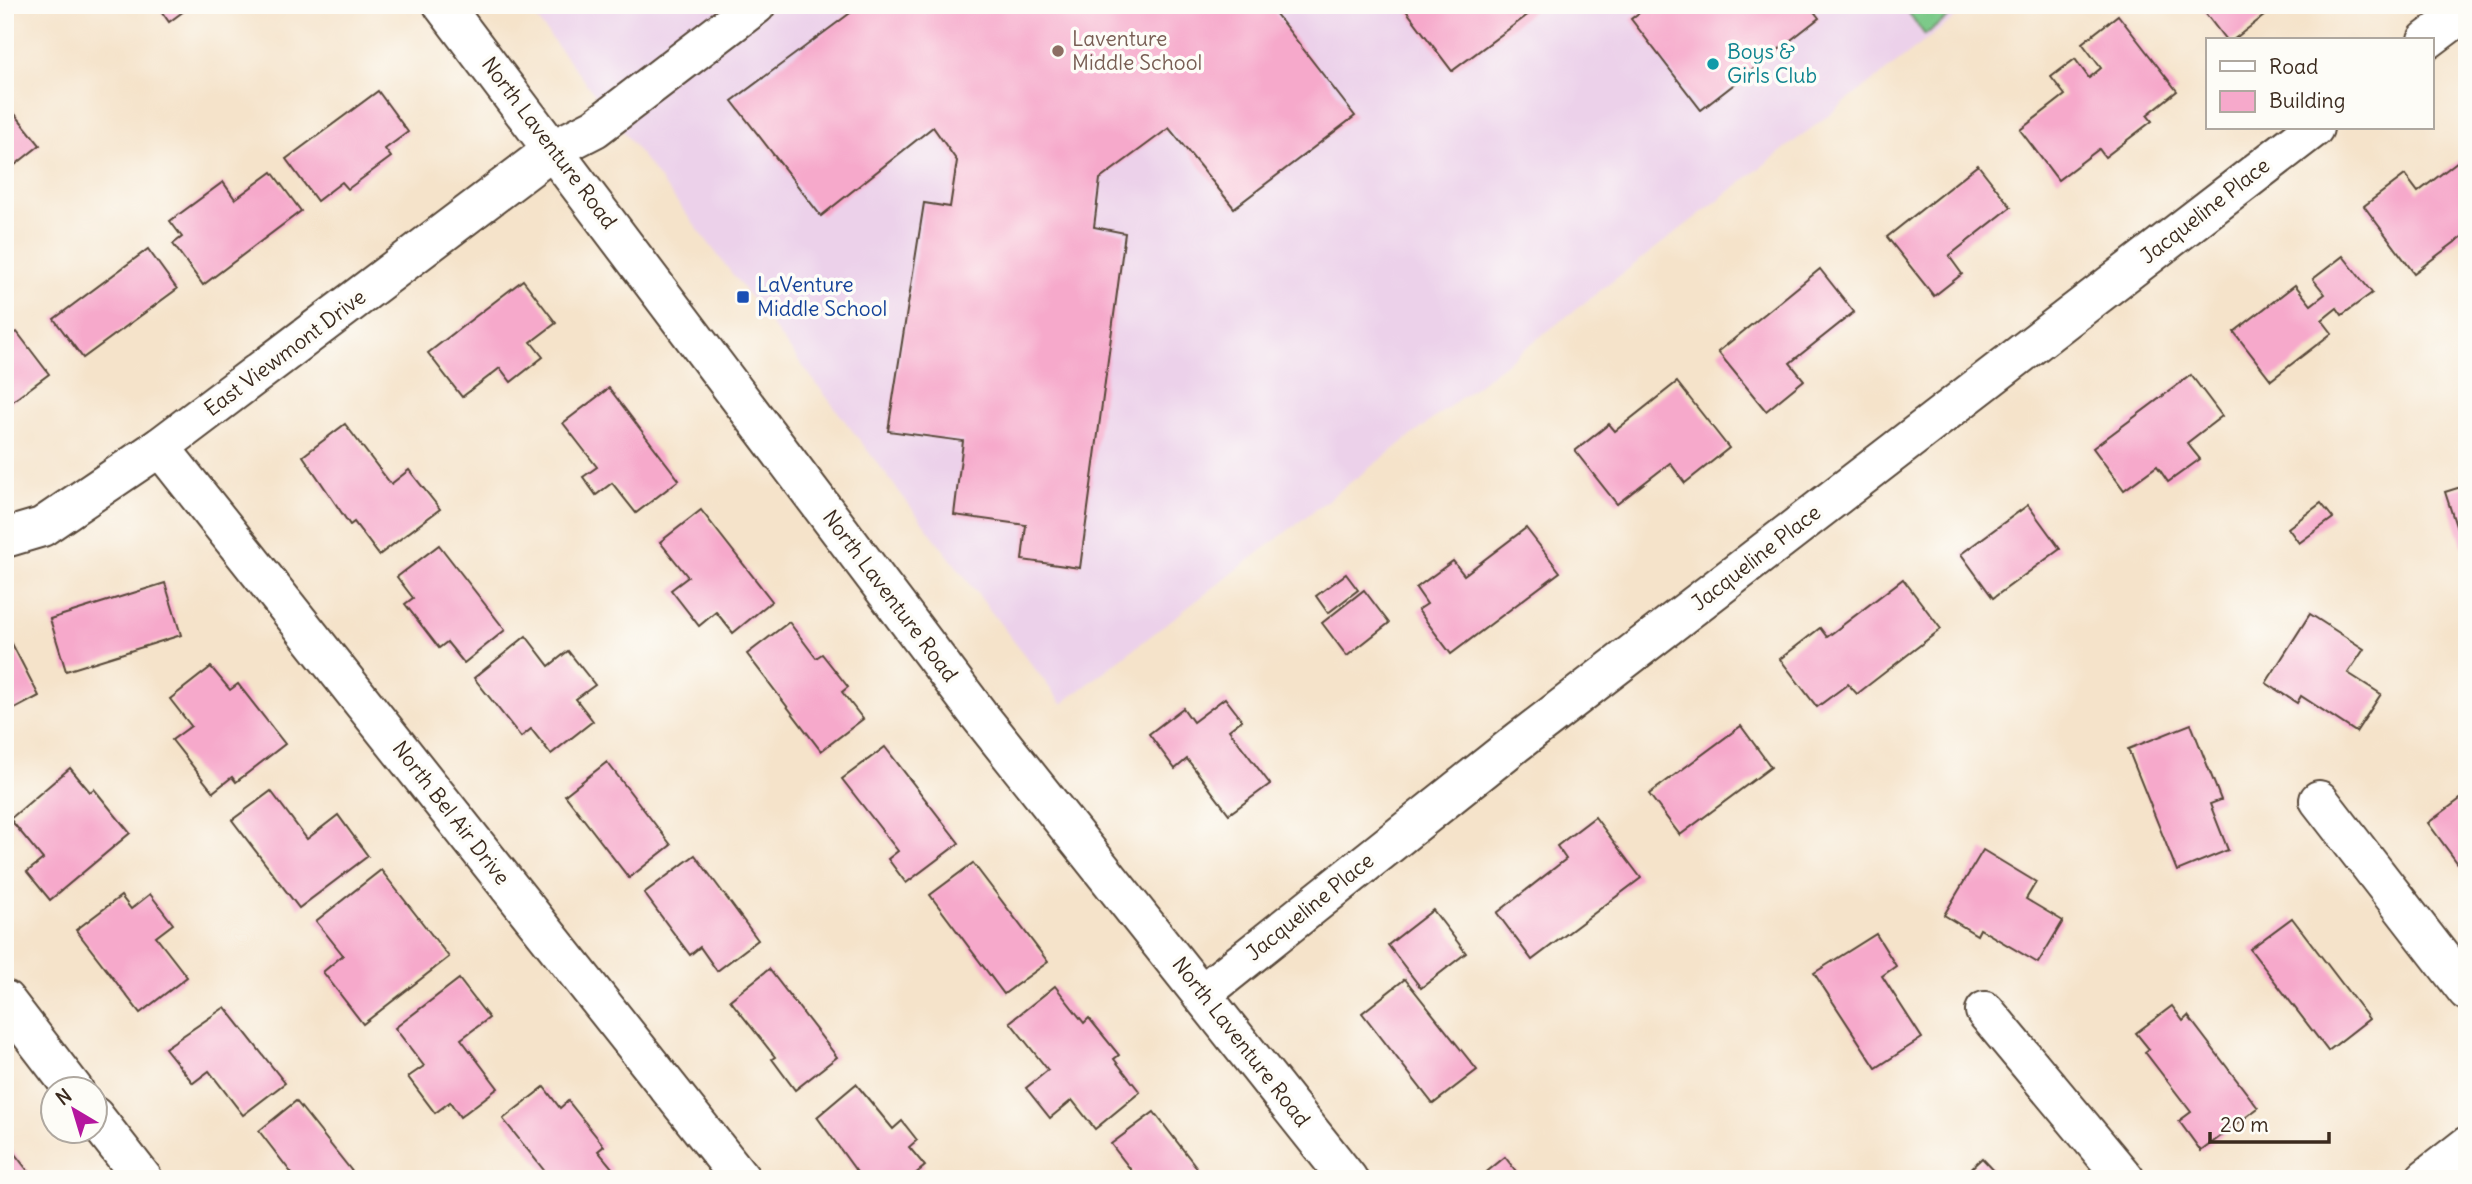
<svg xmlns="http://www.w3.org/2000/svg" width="2472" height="1184" font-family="Delius,sans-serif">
<rect width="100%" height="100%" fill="#fdfcf7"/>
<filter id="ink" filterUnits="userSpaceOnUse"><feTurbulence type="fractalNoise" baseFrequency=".0143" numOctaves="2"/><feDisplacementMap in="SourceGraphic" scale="14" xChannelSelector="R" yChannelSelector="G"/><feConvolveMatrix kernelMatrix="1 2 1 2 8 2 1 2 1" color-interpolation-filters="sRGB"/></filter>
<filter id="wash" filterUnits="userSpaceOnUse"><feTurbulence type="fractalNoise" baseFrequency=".00686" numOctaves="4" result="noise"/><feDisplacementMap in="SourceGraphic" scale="28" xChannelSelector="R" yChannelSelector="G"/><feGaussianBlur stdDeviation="1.57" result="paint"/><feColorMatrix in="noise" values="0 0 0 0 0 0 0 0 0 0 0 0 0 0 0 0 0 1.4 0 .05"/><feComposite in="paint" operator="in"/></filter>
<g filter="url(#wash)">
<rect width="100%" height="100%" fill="#f5e3ca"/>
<!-- built -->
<polygon fill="#ecd1ea" points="526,5 1972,5 1062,704"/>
<!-- pitch -->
<polygon fill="#7bc988" stroke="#5b7a53" stroke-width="2" points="1903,5 1964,5 1925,35"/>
<g id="blocks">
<!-- building -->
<g fill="#f6a9cb">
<polygon points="157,5 192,5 169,22"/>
<polygon points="861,5 920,5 926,14 937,5 1269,5 1355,116 1234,208 1169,128 1100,179 1094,227 1125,233 1080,568 1022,560 1026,525 954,515 963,441 888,431 924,203 950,207 957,161 933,127 821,216 732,101"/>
<polygon points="1402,5 1541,5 1452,71"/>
<polygon points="1649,5 1809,5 1819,18 1701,110 1631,19"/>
<polygon points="2199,5 2278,5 2233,40 2226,40"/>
<polygon points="2118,15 2177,91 2147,115 2152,121 2105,157 2099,149 2058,180 2020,130 2065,95 2051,77 2075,59 2089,78 2101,68 2082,43"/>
<polygon points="378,91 408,132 385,149 391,157 348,189 342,182 317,201 286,159"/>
<polygon points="10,108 40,145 5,173 5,111"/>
<polygon points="2467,154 2467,233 2414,273 2364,206 2405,175 2418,192"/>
<polygon points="1978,165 2011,207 1949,256 1962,274 1934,296 1887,237"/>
<polygon points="272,172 301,211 203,285 173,244 182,237 170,221 223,182 235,199"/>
<polygon points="148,249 177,289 83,358 54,319"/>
<polygon points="2343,256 2372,293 2342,315 2337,308 2322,320 2332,333 2271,380 2234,332 2295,285 2311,305 2325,294 2313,279"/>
<polygon points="1820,269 1854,312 1790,363 1804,380 1766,411 1718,352"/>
<polygon points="523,280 556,323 531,342 543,357 511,382 500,368 462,397 428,353"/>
<polygon points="17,332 49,374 5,407 5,340"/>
<polygon points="2191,375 2222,416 2187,443 2200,459 2168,482 2157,466 2124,490 2093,448"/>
<polygon points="1677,382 1729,448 1685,483 1670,463 1617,504 1575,451 1609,424 1615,431"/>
<polygon points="609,388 679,480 636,513 612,483 596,495 583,477 597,467 563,423"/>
<polygon points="345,424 391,484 409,470 440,509 379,555 354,522 350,525 303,456"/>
<polygon points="2467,485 2467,557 2466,557 2445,492"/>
<polygon points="2321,503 2333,518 2299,543 2288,528"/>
<polygon points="2028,505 2060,549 1993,598 1961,554"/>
<polygon points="701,510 772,601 733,633 716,612 699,626 671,590 688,577 660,542"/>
<polygon points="1526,528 1560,572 1451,654 1418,610 1427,604 1416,588 1453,561 1464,575"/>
<polygon points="439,545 505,630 464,663 447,642 439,648 405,604 413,598 397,577"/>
<polygon points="1346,574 1358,590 1328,613 1316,596"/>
<polygon points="1903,579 1941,629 1857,694 1848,684 1817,707 1780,659 1820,628 1827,637"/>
<polygon points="165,583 181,635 66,671 50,619"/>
<polygon points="1364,590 1389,623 1347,656 1322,623"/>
<polygon points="2310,614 2364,649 2348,673 2381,694 2356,732 2301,696 2297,703 2266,683"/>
<polygon points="789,622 816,658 822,654 848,687 842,692 863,719 821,751 747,654"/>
<polygon points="5,630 39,696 5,714"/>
<polygon points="526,636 549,666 568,651 595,685 576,699 593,721 551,754 531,729 521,737 474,678"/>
<polygon points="211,667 230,690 238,684 285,744 236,782 232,777 213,792 172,740 191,726 170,699"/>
<polygon points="1225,698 1242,720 1229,730 1270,784 1229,814 1187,759 1175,769 1149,734 1183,708 1193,722"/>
<polygon points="2191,724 2221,800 2210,804 2228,850 2177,871 2128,749"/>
<polygon points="1741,726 1771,767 1680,835 1649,794"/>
<polygon points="885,747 959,843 906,883 888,859 898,851 842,779"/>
<polygon points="607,762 671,845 629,878 565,795"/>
<polygon points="70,768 90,792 94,789 130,833 50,900 27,872 43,859 10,819"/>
<polygon points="271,791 307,839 338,815 368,856 299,908 232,820"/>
<polygon points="2467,794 2467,876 2428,823"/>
<polygon points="1595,817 1641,878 1532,960 1497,913 1566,859 1557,846"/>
<polygon points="1983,850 2036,882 2026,899 2063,921 2038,963 1980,929 1977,935 1944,915"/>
<polygon points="695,855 758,940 717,971 700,947 690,955 644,893"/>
<polygon points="973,863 1048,962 1004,994 930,895"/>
<polygon points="381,870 449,957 363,1024 323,972 343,955 316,921"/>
<polygon points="150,894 173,924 156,937 187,977 140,1013 76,930 121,896 131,909"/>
<polygon points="1433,910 1466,953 1421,988 1388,945"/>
<polygon points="2292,918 2369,1019 2328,1051 2250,949"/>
<polygon points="1876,934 1896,966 1882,976 1922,1038 1876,1068 1814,973"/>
<polygon points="769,969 837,1057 795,1090 772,1059 775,1057 730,1000"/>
<polygon points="459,979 489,1018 461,1039 498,1088 460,1117 450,1102 435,1113 408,1077 424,1066 395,1028"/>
<polygon points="1405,979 1477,1070 1433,1104 1362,1013"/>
<polygon points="1055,986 1084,1023 1089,1018 1119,1055 1114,1059 1140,1092 1095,1129 1072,1100 1050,1118 1026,1088 1048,1070 1010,1022"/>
<polygon points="2172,1006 2183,1021 2188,1016 2258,1108 2201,1151 2179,1121 2191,1112 2145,1052 2149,1049 2136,1033"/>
<polygon points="225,1007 285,1083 243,1115 209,1071 193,1083 165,1048"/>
<polygon points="856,1084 893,1129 902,1121 917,1140 909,1147 925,1166 909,1179 862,1179 817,1117"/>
<polygon points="544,1087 560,1108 568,1101 604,1146 598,1151 613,1169 601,1179 551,1179 503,1119"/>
<polygon points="296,1101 358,1179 296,1179 259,1131"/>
<polygon points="1154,1112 1205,1178 1210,1174 1214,1179 1138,1179 1111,1144"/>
<polygon points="5,1141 34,1179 5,1179"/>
<polygon points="1505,1157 1522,1179 1478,1179"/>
<polygon points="1982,1158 2002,1179 1960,1179"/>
</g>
</g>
</g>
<g filter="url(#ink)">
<use href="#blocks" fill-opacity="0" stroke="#574638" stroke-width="2"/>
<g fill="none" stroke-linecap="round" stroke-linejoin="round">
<!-- minor casing -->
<g stroke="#574638" stroke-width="42">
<g id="minor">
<polyline points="443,5 979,715 1348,1179"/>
<polyline points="2427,40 2467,10"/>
<polyline points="160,447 741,1179"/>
<polyline points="5,538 42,527 160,447 554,149 595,128 756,5"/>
<polyline points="2319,800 2467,991"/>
<polyline points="1203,993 1515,744 2314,128"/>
<polyline points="5,1000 74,1090"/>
<polyline points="1985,1011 2125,1179"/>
<polyline points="94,1116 143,1179"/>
<polyline points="2425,1179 2467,1146"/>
</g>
</g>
<!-- minor -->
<use href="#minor" stroke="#fff" stroke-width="38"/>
</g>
</g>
<!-- markers -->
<circle fill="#8d6e63" stroke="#fdfcf7" stroke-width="2.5" cx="1058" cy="51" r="7"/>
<circle fill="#0f9aa8" stroke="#fdfcf7" stroke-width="2.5" cx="1713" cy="64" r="7"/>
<rect fill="#1a4fb4" stroke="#fdfcf7" stroke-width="2.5" x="736" y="290" width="14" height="14" rx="3.5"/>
<g text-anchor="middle" stroke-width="7" stroke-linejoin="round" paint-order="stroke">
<!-- education labels -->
<g font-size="21" fill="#785e54" stroke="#fdfcf7" text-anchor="start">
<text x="1072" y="46">Laventure<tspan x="1072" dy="24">Middle School</tspan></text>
</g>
<!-- culture labels -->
<g font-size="21" fill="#0d838f" stroke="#fdfcf7" text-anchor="start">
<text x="1727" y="59">Boys &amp;<tspan x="1727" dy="24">Girls Club</tspan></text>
</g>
<!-- street labels -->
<g font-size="21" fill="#3b2a1e" stroke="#fdfcf7">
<text transform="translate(549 143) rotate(53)" y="7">North Laventure Road</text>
<text transform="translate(2205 211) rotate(-38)" y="7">Jacqueline Place</text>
<text transform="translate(285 353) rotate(-37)" y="7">East Viewmont Drive</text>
<text transform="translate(1756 558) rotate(-38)" y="7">Jacqueline Place</text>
<text transform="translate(890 596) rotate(53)" y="7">North Laventure Road</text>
<text transform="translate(451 813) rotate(52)" y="7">North Bel Air Drive</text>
<text transform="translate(1310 907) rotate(-39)" y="7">Jacqueline Place</text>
<text transform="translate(1241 1042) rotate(52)" y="7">North Laventure Road</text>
</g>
<!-- transit labels -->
<g font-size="21" fill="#164399" stroke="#fdfcf7" text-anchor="start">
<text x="757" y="292">LaVenture<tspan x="757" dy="24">Middle School</tspan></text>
</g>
</g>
<!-- margin -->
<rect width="2472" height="1184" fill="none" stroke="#fdfcf7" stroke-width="28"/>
<!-- legend -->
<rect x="2206" y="38" width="228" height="91" fill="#fdfcf7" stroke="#afa8a0" stroke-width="2"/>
<rect x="2220" y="61" width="35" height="10" fill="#ffffff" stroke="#afa8a0" stroke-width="2"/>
<text x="2269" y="74" font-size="21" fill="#3b2a1e">Road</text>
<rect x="2220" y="91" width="35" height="21" fill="#f6a9cb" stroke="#afa8a0" stroke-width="2"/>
<text x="2269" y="108" font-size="21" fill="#3b2a1e">Building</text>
<!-- north arrow -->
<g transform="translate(74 1110) rotate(322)"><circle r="33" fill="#fdfcf7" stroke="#afa8a0" stroke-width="2"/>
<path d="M0-5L12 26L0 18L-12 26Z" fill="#b5179e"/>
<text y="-10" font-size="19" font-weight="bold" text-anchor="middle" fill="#3b2a1e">N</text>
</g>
<!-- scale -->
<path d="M2210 1132v10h119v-10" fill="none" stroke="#3b2a1e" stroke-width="3.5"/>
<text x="2220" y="1132" font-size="21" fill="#3b2a1e" stroke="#fdfcf7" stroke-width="5" paint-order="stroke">20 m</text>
</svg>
